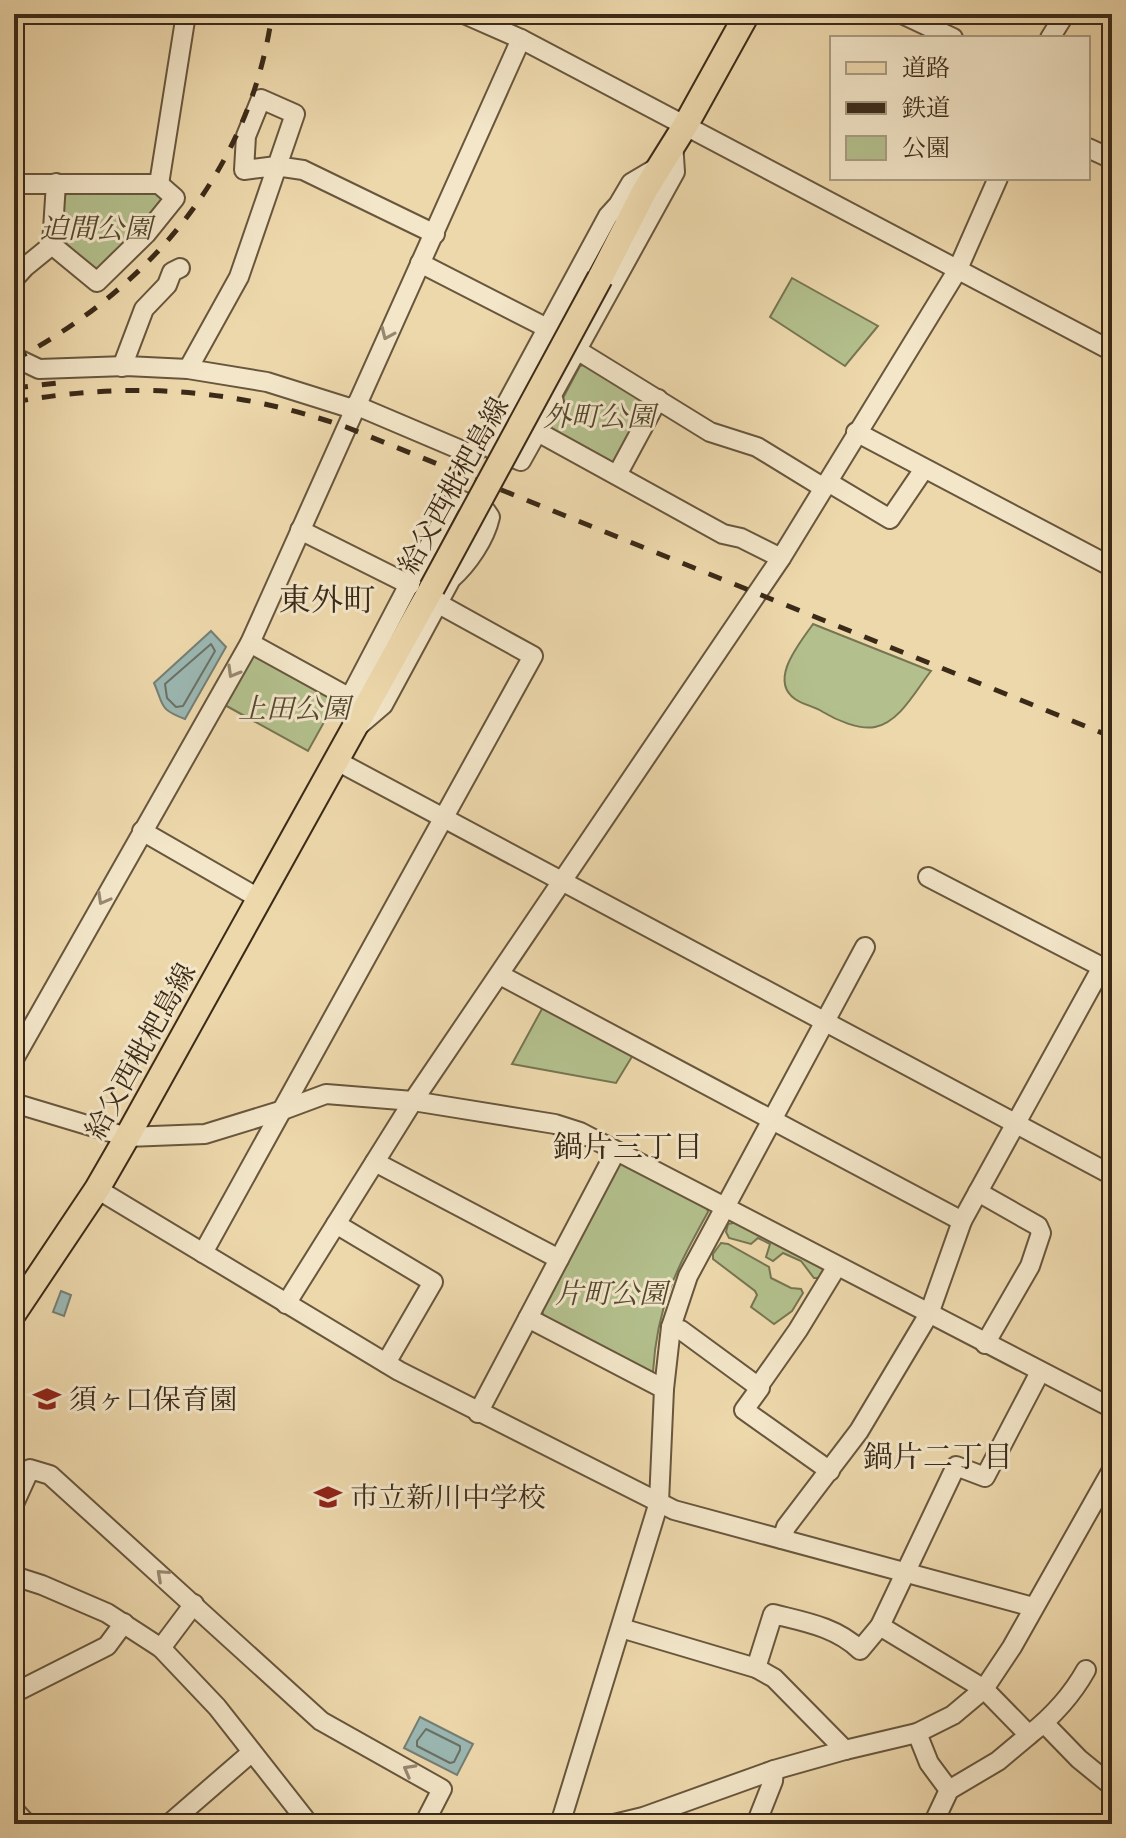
<svg xmlns="http://www.w3.org/2000/svg" width="1126" height="1838" font-family="'Old Standard TT','Noto Serif JP',serif">
<rect width="100%" height="100%" fill="#edd8ac"/>
<filter id="stains"><feTurbulence type="fractalNoise" baseFrequency=".0025" numOctaves="4"/><feColorMatrix values="0 0 0 0 .2 0 0 0 0 .09 0 0 0 0 .02 0 0 0 .5 -.17"/></filter>
<radialGradient id="worn" r=".72"><stop offset=".6" stop-color="#630" stop-opacity="0"/><stop offset="1" stop-color="#630" stop-opacity=".3"/></radialGradient>
<!-- green -->
<g fill="#b3c08d" stroke="#777552" stroke-width="2">
<polygon points="156,191 166,195 165,203 100,273 61,243 62,200 67,193"/>
<polygon points="792,278 878,326 845,366 770,317"/>
<polygon points="588,364 644,400 648,409 617,463 611,465 547,428 580,366"/>
<path d="M 813,624 L 931,671 C 916,690 900,722 875,727 C 859,730 836,720 823,712 C 814,706 803,705 795,699 C 768,680 800,643 813,624 Z"/>
<polygon points="256,652 338,697 308,751 223,704 250,655"/>
<polygon points="543,1007 633,1055 616,1083 512,1064"/>
<path d="M 625,1162 L 706,1204 L 708,1212 C 676,1270 657,1305 653,1372 L 649,1375 L 544,1318 L 542,1310 L 617,1164 Z"/>
<polygon points="738,1222 823,1265 825,1269 820,1278 814,1278 801,1261 783,1253 773,1261 766,1257 770,1244 758,1238 751,1244 729,1238 726,1232 728,1224"/>
<polygon points="721,1243 728,1244 769,1267 771,1278 791,1288 801,1289 803,1293 792,1311 774,1324 751,1307 757,1295 755,1291 713,1259 713,1254"/>
</g>
<!-- water -->
<g fill="#9bb8b3" stroke="#757f75" stroke-width="2">
<path d="M 211,631 L 226,647 L 185,719 C 158,709 164,705 154,683 Z"/>
<polygon points="61,1291 71,1295 64,1316 53,1312"/>
<polygon points="420,1717 473,1744 457,1775 404,1748"/>
</g>
<g fill="none" stroke-linecap="round" stroke-linejoin="round">
<!-- shore -->
<g stroke="#6b7166" stroke-width="2">
<polygon points="211,644 215,651 183,706 176,707 167,698 165,684"/>
<polygon points="426,1729 460,1746 460,1750 454,1762 450,1763 417,1746 417,1741"/>
</g>
<!-- minor casing -->
<g stroke="#68563d" stroke-width="22">
<g id="minor">
<polyline points="464,14 521,39 1112,351"/>
<polyline points="902,14 953,38"/>
<polyline points="1050,38 1065,14"/>
<polyline points="1088,148 1112,159"/>
<polyline points="14,184 159,184 186,14"/>
<polyline points="52,245 97,282 146,234 175,198 159,184"/>
<polyline points="420,263 547,328 577,350 710,432 757,447 824,488"/>
<polyline points="14,279 25,267 52,245 56,183"/>
<polyline points="14,357 39,369 126,366 188,369 267,382 353,409"/>
<polyline points="122,367 144,309 167,285 172,272 180,268"/>
<polyline points="188,369 239,277 295,114 261,99 246,136 244,170 276,166 303,170 435,234"/>
<polyline points="355,405 468,453 483,447 608,216 618,205 631,183 658,167"/>
<polyline points="538,432 723,534 741,538 781,558"/>
<polyline points="856,432 1112,567"/>
<polyline points="493,450 521,461 554,402 552,395 675,172 673,142"/>
<polyline points="617,475 658,399"/>
<polyline points="828,482 890,519 924,469"/>
<path d="M 458,499 L 486,511 L 490,517 C 485,539 468,564 451,579 L 383,705 L 355,729 L 349,699 L 451,504 Z"/>
<polyline points="300,530 410,585"/>
<polyline points="250,643 350,698"/>
<polyline points="337,761 1112,1175"/>
<polyline points="142,831 260,899"/>
<polyline points="500,975 962,1221"/>
<polyline points="14,1059 250,643 521,39"/>
<polyline points="14,1103 127,1137 205,1134 283,1110 326,1094 413,1101 555,1124 580,1132 1112,1408"/>
<polyline points="375,1162 559,1259"/>
<polyline points="97,1189 399,1371 674,1510 1033,1607"/>
<polyline points="978,1192 1038,1226 1041,1233 1030,1266 985,1344"/>
<polyline points="336,1224 433,1282 386,1363"/>
<polyline points="203,1253 533,656 439,604"/>
<polyline points="286,1304 413,1101 781,558 957,271 998,178"/>
<polyline points="528,1318 664,1389"/>
<polyline points="671,1327 681,1330 760,1388 744,1410 830,1471"/>
<polyline points="758,1387 798,1330 837,1266"/>
<polyline points="478,1413 616,1151"/>
<polyline points="14,1504 30,1469 50,1475 321,1721 442,1789 424,1824"/>
<polyline points="782,1539 786,1527 859,1431 929,1314 962,1221 1102,967 928,877"/>
<polyline points="14,1576 42,1585 107,1613 161,1648 217,1707 309,1824"/>
<path d="M 880,1626 L 984,1689 L 1029,1735 C 1052,1717 1072,1695 1086,1670"/>
<polyline points="621,1628 756,1668 774,1678 845,1750"/>
<polyline points="161,1648 194,1604"/>
<path d="M 756,1668 L 773,1614 C 805,1622 836,1627 860,1650 L 880,1626 L 956,1466 L 985,1477 L 1040,1372"/>
<polyline points="14,1693 107,1646 124,1623"/>
<polyline points="1044,1723 1079,1759 1112,1786"/>
<polyline points="917,1733 929,1763 949,1790"/>
<polyline points="14,1810 27,1824"/>
<polyline points="169,1824 252,1752"/>
<polyline points="560,1824 659,1502 664,1389 671,1327 688,1276 865,947"/>
<polyline points="614,1824 643,1817 774,1770 845,1750 917,1733 953,1715 984,1689 1012,1647 1112,1470"/>
<polyline points="756,1824 773,1781 774,1770"/>
<polyline points="933,1824 949,1790 998,1761 1029,1735"/>
</g>
</g>
<!-- major casing -->
<g stroke="#3b2a18" stroke-width="28">
<g id="major">
<polyline points="600,278 645,190 685,126 747,14"/>
<polyline points="14,1313 97,1189 127,1137 432,588"/>
</g>
</g>
<!-- minor -->
<use href="#minor" stroke="#f3e6c9" stroke-width="18"/>
<!-- major -->
<use href="#major" stroke="#edd8ac" stroke-width="24"/>
<!-- rail -->
<g stroke="#3b2a18" stroke-width="5" stroke-dasharray="14 14" stroke-linecap="butt">
<path d="M 14,360 C 150,288 250,170 272,14"/>
<polyline points="14,388 66,382"/>
<path d="M 14,402 C 130,381 234,388 346,427 L 1112,737"/>
</g>
<!-- major-bridge casing -->
<g stroke="#3b2a18" stroke-width="28" stroke-linecap="butt">
<polyline id="major-bridge" points="432,588 600,278"/>
</g>
<!-- major-bridge -->
<use href="#major-bridge" stroke="#edd8ac" stroke-width="24"/>
</g>
<!-- one-way arrows -->
<defs><path id="oneway-chevron" d="M-2-3.5L2.5 0L-2 3.5" fill="none" stroke-width="1.6" stroke-linecap="round" stroke-linejoin="round" transform="scale(2)"/></defs>
<g stroke="#978870">
<use href="#oneway-chevron" transform="translate(387 334) rotate(114)"/>
<use href="#oneway-chevron" transform="translate(233 672) rotate(120)"/>
<use href="#oneway-chevron" transform="translate(103 899) rotate(119)"/>
<use href="#oneway-chevron" transform="translate(162 1575) rotate(-138)"/>
<use href="#oneway-chevron" transform="translate(409 1770) rotate(-151)"/>
</g>
<!-- icons -->
<defs>
<g id="school-bare" transform="scale(2.16)"><path d="M0-5L7-2L0 1L-7-2ZM-4 1L0 2.5L4 1V4Q0 6-4 4Z" fill="#8f2418" stroke="#f3e6c9" stroke-width="2.5" paint-order="stroke"/></g>
</defs>
<g fill-rule="evenodd">
<use href="#school-bare" x="47" y="1399"/>
<use href="#school-bare" x="328" y="1497"/>
</g>
<g text-anchor="middle" stroke-width="6" stroke-linejoin="round" paint-order="stroke">
<!-- park labels -->
<g font-size="28" font-style="italic" fill="#53482f" stroke="#f3e6c9">
<text x="96" y="238">迫間公園</text>
<text x="599" y="426">外町公園</text>
<text x="294" y="718">上田公園</text>
<text x="611" y="1303">片町公園</text>
</g>
<!-- street labels -->
<g font-size="28" fill="#3b2a18" stroke="#f3e6c9">
<text transform="translate(453 485) rotate(-61)" y="10">給父西枇杷島線</text>
<text transform="translate(140 1051) rotate(-61)" y="10">給父西枇杷島線</text>
</g>
<!-- poi labels -->
<g font-size="28" fill="#3b2a18" stroke="#f3e6c9" text-anchor="start">
<text x="69" y="1409">須ヶ口保育園</text>
<text x="350" y="1507">市立新川中学校</text>
</g>
<!-- neighbourhood labels -->
<g font-size="30" fill="#3b2a18" stroke="#f3e6c9">
<text x="628" y="1157">鍋片三丁目</text>
<text x="938" y="1467">鍋片二丁目</text>
</g>
<!-- quarter labels -->
<g font-size="32" fill="#3b2a18" stroke="#f3e6c9">
<text x="327" y="611">東外町</text>
</g>
</g>
<!-- margin -->
<rect width="1126" height="1838" fill="none" stroke="#edd8ac" stroke-width="48"/>
<rect x="16" y="16" width="1094" height="1806" fill="none" stroke="#3b2a18" stroke-width="4"/>
<rect x="24" y="24" width="1078" height="1790" fill="none" stroke="#3b2a18" stroke-width="2"/>
<!-- legend -->
<rect x="830" y="36" width="260" height="144" fill="#f3e6c9" stroke="#a99b82" stroke-width="2"/>
<rect x="846" y="62" width="40" height="12" fill="#edd8ac" stroke="#a99b82" stroke-width="2"/>
<text x="902" y="76" font-size="24" fill="#3b2a18">道路</text>
<rect x="846" y="102" width="40" height="12" fill="#3b2a18" stroke="#a99b82" stroke-width="2"/>
<text x="902" y="116" font-size="24" fill="#3b2a18">鉄道</text>
<rect x="846" y="136" width="40" height="24" fill="#b3c08d" stroke="#a99b82" stroke-width="2"/>
<text x="902" y="156" font-size="24" fill="#3b2a18">公園</text>
<rect width="100%" height="100%" filter="url(#stains)"/>
<rect width="100%" height="100%" fill="url(#worn)"/>
</svg>
